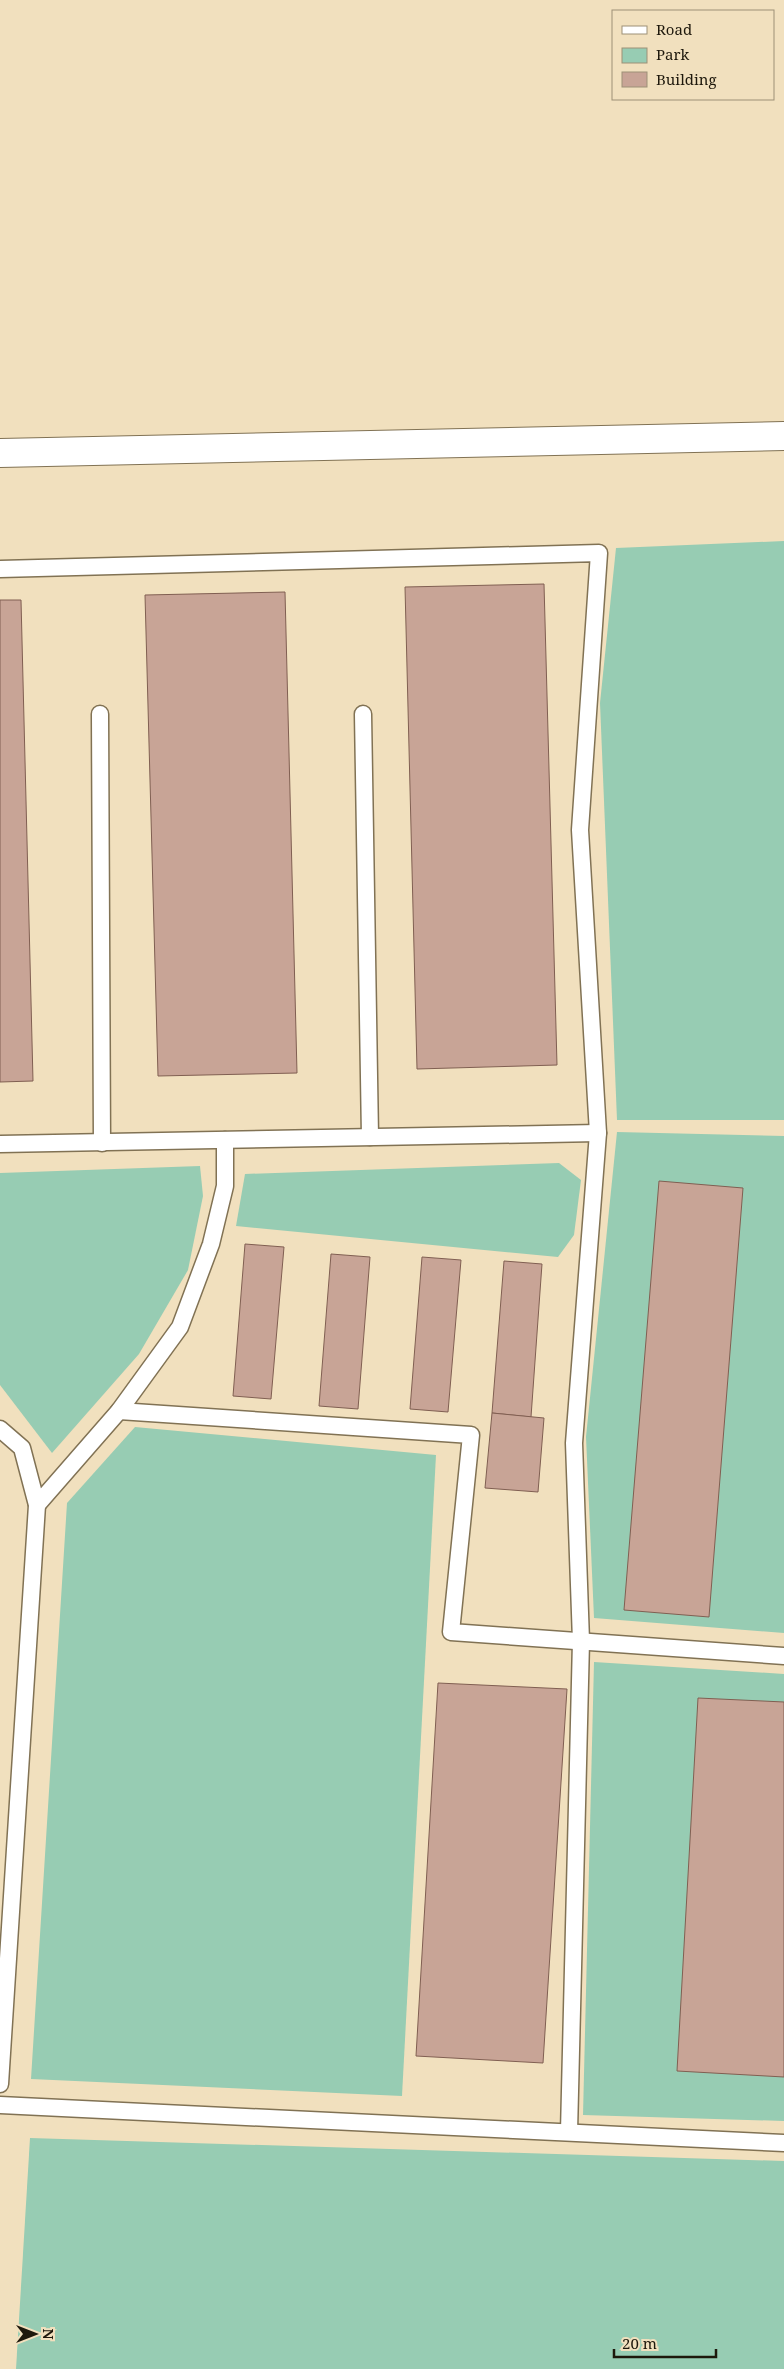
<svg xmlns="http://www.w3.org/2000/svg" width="784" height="2369" font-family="'Noto Serif',serif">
<rect width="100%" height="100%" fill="#f1e0be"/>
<!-- green -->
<g fill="#97ccb3">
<polygon points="784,541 784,1120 617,1120 600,703 616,548"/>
<polygon points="617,1132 784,1136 784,1633 594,1618 586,1437"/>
<polygon points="559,1163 581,1180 574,1235 558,1257 236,1226 245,1174"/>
<polygon points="200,1166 203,1196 188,1270 139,1354 52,1453 0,1385 0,1173"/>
<polygon points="135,1427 436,1455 402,2096 31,2079 67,1503"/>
<polygon points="594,1662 784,1674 784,2121 583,2115"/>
<polygon points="30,2138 784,2161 784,2369 16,2369"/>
</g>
<!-- building -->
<g fill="#c8a496" stroke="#805f52">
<polygon points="544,584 557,1065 417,1069 405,587"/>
<polygon points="285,592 297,1073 158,1076 145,595"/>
<polygon points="0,600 21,600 33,1081 0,1082"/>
<polygon points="659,1181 743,1188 709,1617 624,1610"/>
<polygon points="245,1244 284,1247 271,1399 233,1396"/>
<polygon points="331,1254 370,1257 358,1409 319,1406"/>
<polygon points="422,1257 461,1260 448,1412 410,1409"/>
<polygon points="504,1261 542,1264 531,1417 492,1413"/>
<polygon points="492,1413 544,1418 538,1492 485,1488"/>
<polygon points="438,1683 567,1689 543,2063 416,2056"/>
<polygon points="698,1698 784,1702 784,2077 677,2071"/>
</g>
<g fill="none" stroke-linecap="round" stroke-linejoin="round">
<!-- service casing -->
<g stroke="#817254" stroke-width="19">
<g id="service">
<polyline points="0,569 599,553 580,830 598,1133 574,1443 581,1641 569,2132"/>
<polyline points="100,714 102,1143"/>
<polyline points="363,714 370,1137"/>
<polyline points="0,1144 598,1133"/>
<polyline points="119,1411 471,1435 451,1632 784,1656"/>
<polyline points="0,1429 22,1448 37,1505 0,2084"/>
<polyline points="37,1505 119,1411 180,1327 211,1244 225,1186 225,1140"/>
<polyline points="0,2105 784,2143"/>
</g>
</g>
<!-- minor casing -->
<g stroke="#817254" stroke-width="30">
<polyline id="minor" points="0,453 784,436"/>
</g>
<!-- service -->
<use href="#service" stroke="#fff" stroke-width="16"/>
<!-- minor -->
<use href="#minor" stroke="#fff" stroke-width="28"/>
</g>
<!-- legend -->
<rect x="612" y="10" width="162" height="90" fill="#f1e0be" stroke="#9d9077"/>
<rect x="622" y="26" width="25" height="8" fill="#ffffff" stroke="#9d9077"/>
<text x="656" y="35" font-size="15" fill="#1e180c">Road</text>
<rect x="622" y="48" width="25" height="15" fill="#97ccb3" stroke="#9d9077"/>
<text x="656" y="60" font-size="15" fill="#1e180c">Park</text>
<rect x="622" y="72" width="25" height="15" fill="#c8a496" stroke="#9d9077"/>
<text x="656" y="85" font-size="15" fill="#1e180c">Building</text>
<!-- north arrow -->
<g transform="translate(35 2334) rotate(90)" stroke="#f1e0be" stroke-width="4" paint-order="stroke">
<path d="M0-4L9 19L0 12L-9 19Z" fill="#1e180c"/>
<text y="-8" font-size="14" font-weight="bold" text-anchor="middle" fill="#1e180c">N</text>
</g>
<!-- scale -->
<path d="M614 2349v8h102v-8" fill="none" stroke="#1e180c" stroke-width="2.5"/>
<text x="622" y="2349" font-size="15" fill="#1e180c" stroke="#f1e0be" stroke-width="4" paint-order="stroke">20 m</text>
</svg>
